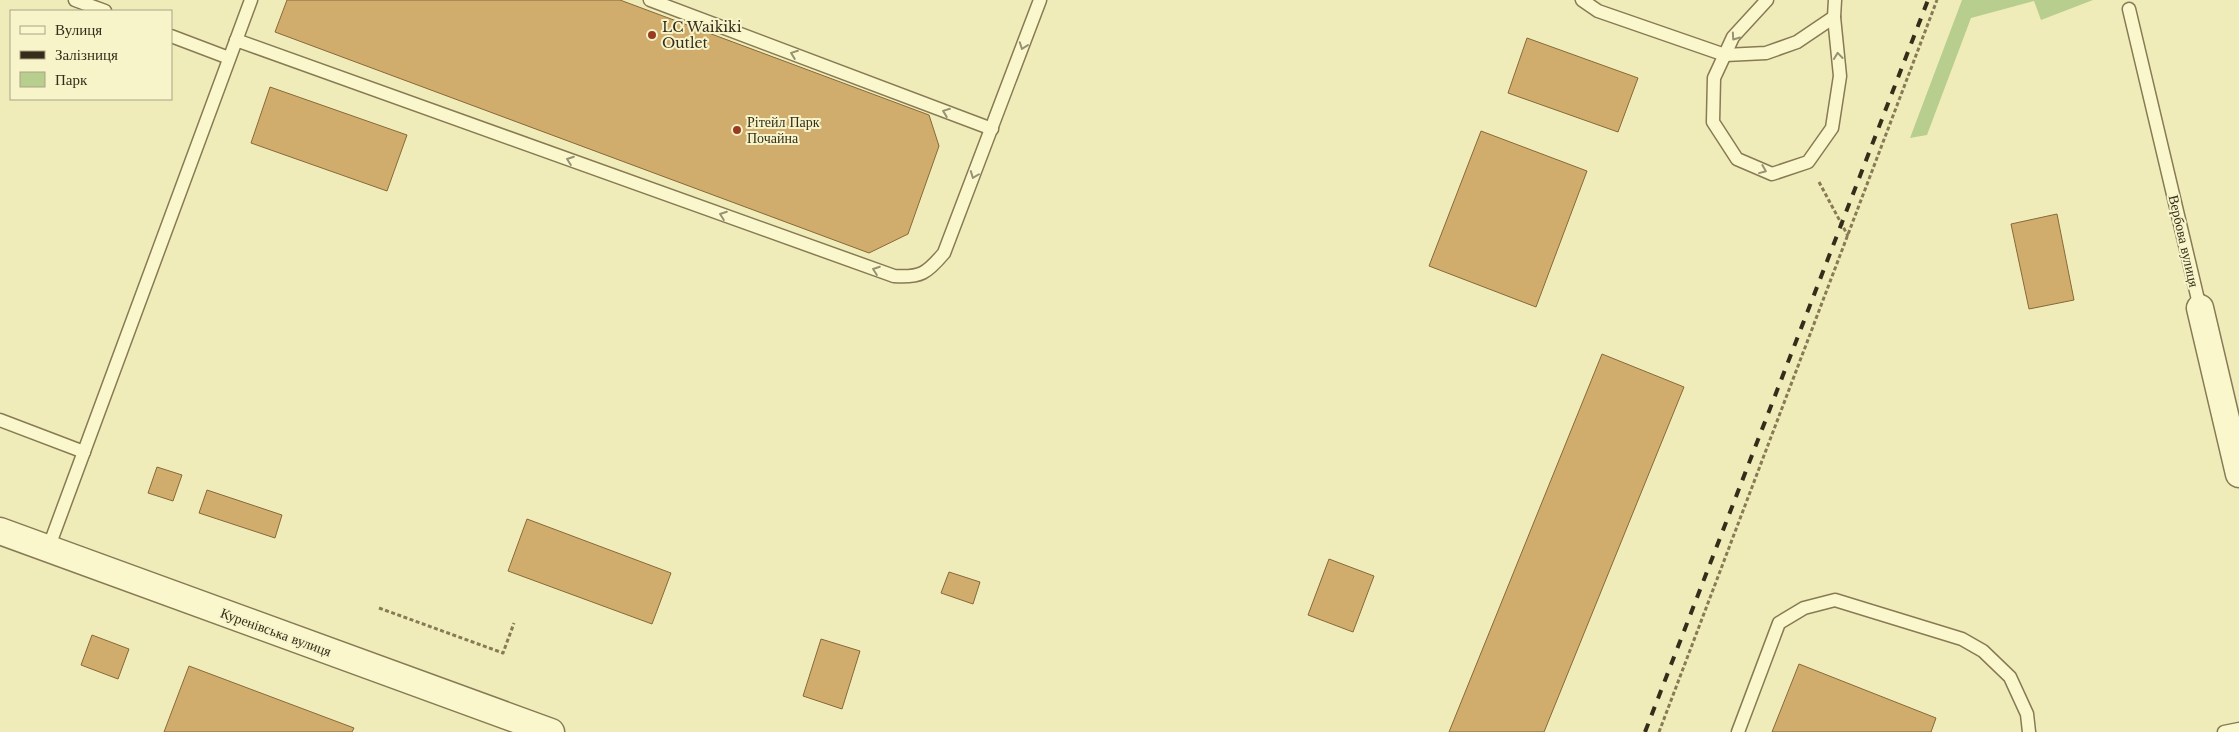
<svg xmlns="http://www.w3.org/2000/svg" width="2239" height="732" font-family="'Libre Baskerville',serif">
<rect width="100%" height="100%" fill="#f0ecba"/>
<!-- green -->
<polygon fill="#b8ce8e" points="1962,0 2093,0 2041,20 2034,1 1971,18 1927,135 1910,138"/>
<!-- building -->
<g fill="#d0ad6d" stroke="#876938">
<polygon points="287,0 620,0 929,115 939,146 908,234 869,253 275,32"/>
<polygon points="1527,38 1638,78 1618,132 1508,93"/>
<polygon points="270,87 407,135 387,191 251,143"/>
<polygon points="1481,131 1587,171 1536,307 1429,266"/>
<polygon points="2057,214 2074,300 2029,309 2011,224"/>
<polygon points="1602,354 1684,387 1544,732 1449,732"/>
<polygon points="157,467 182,475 173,501 148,493"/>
<polygon points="207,490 282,515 275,538 199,513"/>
<polygon points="527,519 671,573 652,624 508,571"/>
<polygon points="1329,559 1374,576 1353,632 1308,615"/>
<polygon points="949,572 980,582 973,604 941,593"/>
<polygon points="92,635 129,649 118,679 81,665"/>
<polygon points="821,639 860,651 842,709 803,696"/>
<polygon points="1799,664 1936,718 1931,732 1772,732"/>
<polygon points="189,666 354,728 352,732 164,732"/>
</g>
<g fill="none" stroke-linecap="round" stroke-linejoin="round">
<!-- lane casing -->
<g stroke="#877a54" stroke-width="15">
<g id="lane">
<polyline points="75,0 105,11"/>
<polyline points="650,0 992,129"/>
<polyline points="1582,0 1598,11 1725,55 1766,53 1797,42 1834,17"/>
<polyline points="1767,0 1733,37 1714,78 1713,122 1737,159 1772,174 1808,162 1832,128 1840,76 1834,17 1835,0"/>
<polyline points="2129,9 2200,308"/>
<polyline points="171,36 229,58"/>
<path d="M 236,40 L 894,276 C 921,278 927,273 944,253 L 1040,0"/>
<polyline points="0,420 84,452"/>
<polyline points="48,549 251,0"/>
<polyline points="1738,732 1779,623 1804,608 1835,600 1962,639 1983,651 2010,677 2027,714 2029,732"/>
<polyline points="2224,732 2239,729"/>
</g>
</g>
<!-- street casing -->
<g stroke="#877a54" stroke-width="29">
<g id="street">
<polyline points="2200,308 2239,474"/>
<polyline points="0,531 551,732"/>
</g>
</g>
<!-- path -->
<g stroke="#877a54" stroke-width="3" stroke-dasharray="4 2.5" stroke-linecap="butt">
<polyline points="1819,182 1848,236"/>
<polyline points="379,608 503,653 514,623"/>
<polyline points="1659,732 1937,0"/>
</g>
<!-- lane -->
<use href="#lane" stroke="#fbf7cd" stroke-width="12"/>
<!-- street -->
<use href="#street" stroke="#fbf7cd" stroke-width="26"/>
<!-- rail -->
<polyline stroke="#352d1a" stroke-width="4" stroke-dasharray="9 9" stroke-linecap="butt" points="1645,732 1928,0"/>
</g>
<!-- one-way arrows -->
<defs><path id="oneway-chevron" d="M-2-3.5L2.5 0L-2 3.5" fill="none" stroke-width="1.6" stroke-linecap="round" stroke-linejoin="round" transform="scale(1.25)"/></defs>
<g stroke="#989274">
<use href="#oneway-chevron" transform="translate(1735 37) rotate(125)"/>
<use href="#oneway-chevron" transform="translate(1023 46) rotate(110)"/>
<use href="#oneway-chevron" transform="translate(794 54) rotate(-159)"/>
<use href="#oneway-chevron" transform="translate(1838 56) rotate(-96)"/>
<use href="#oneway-chevron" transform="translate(946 112) rotate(-159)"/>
<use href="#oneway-chevron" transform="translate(570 160) rotate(-160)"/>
<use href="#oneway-chevron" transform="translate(1763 170) rotate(22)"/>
<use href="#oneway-chevron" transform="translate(974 175) rotate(111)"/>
<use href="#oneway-chevron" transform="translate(723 215) rotate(-160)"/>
<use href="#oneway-chevron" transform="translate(876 270) rotate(-160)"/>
</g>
<!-- markers -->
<g fill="#993b21" stroke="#f7f4ca" stroke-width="2">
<circle cx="652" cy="35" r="5"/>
<circle cx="737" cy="130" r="5"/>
</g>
<g text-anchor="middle" stroke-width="4" stroke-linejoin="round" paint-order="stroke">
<!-- poi labels -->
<g font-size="14" fill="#352d1a" stroke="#f7f4ca" text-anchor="start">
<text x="662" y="32">LC Waikiki<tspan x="662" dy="16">Outlet</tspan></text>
<text x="747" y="127">Рітейл Парк<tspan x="747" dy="16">Почайна</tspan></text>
</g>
<!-- street labels -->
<g font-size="14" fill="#352d1a" stroke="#f7f4ca">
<text transform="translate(2184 241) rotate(77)" y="5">Вербова вулиця</text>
<text transform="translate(276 632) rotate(20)" y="5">Куренівська вулиця</text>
</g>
</g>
<!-- legend -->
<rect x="10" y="10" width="162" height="90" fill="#f7f4ca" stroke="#a9a484"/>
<rect x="20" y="26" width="25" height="8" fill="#fbf7cd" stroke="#a9a484"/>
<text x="55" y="35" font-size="15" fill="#352d1a">Вулиця</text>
<rect x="20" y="51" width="25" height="8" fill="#352d1a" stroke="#a9a484"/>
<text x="55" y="60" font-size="15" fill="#352d1a">Залізниця</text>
<rect x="20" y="72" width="25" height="15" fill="#b8ce8e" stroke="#a9a484"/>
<text x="55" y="85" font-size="15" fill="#352d1a">Парк</text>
</svg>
